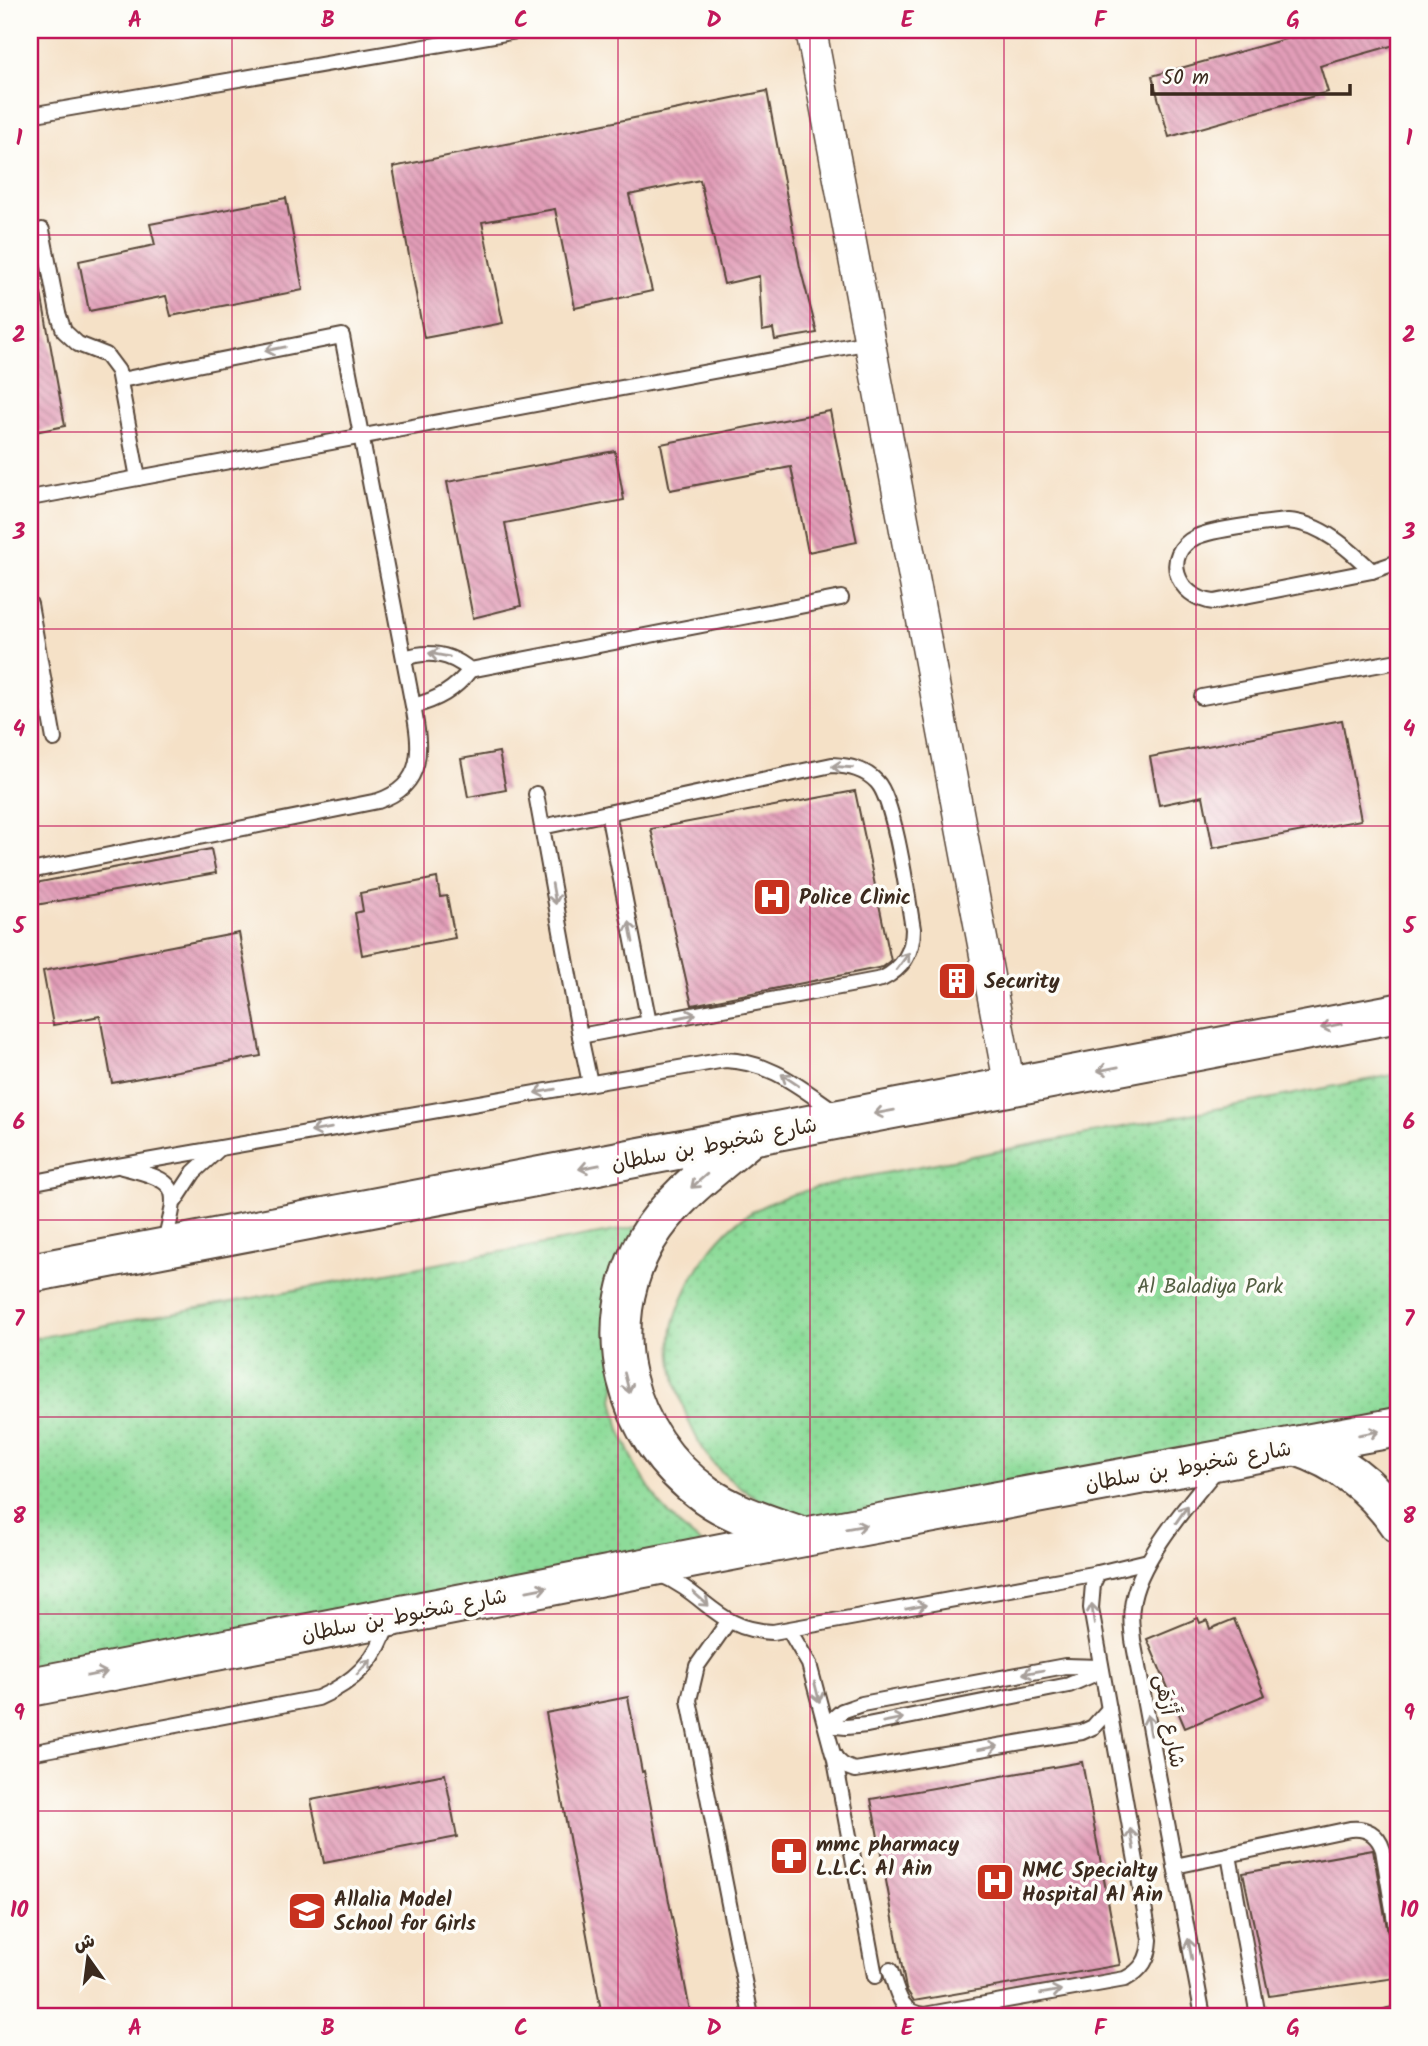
<svg xmlns="http://www.w3.org/2000/svg" width="1428" height="2046" font-family="Kalam,'Playpen Sans Arabic',sans-serif">
<defs>
<pattern id="park-dots" width="8" height="8" patternUnits="userSpaceOnUse" patternTransform="scale(1.75)"><rect width="8" height="8" fill="#8ddb99"/><path d="M2 2h.1M6 6h.1" fill="none" stroke="#7bbc83" stroke-width="1.8" stroke-linecap="round"/></pattern>
<pattern id="building-back-hatch" width="6" height="6" patternUnits="userSpaceOnUse" patternTransform="scale(1.75)"><rect width="6" height="6" fill="#e29db8"/><path d="M-1 5l2 2M0 0l6 6M5-1l2 2" fill="none" stroke="#b88095"/></pattern>
</defs>
<rect width="100%" height="100%" fill="#fdfcf7"/>
<filter id="ink" filterUnits="userSpaceOnUse"><feTurbulence type="fractalNoise" baseFrequency=".0143" numOctaves="2"/><feDisplacementMap in="SourceGraphic" scale="14" xChannelSelector="R" yChannelSelector="G"/><feConvolveMatrix kernelMatrix="1 2 1 2 8 2 1 2 1" color-interpolation-filters="sRGB"/></filter>
<filter id="wash" filterUnits="userSpaceOnUse"><feTurbulence type="fractalNoise" baseFrequency=".00686" numOctaves="4" result="noise"/><feDisplacementMap in="SourceGraphic" scale="28" xChannelSelector="R" yChannelSelector="G"/><feGaussianBlur stdDeviation="1.57" result="paint"/><feColorMatrix in="noise" values="0 0 0 0 0 0 0 0 0 0 0 0 0 0 0 0 0 1.4 0 .05"/><feComposite in="paint" operator="in"/></filter>
<g filter="url(#wash)">
<rect width="100%" height="100%" fill="#f5e1c7"/>
<!-- park -->
<g fill="url(#park-dots)" stroke="#64825c" stroke-width="2">
<path d="M 1398,1074 L 1398,1427 L 826,1517 C 815,1517 800,1518 789,1514 C 766,1506 730,1483 714,1464 C 687,1431 664,1366 674,1323 C 683,1290 702,1256 727,1231 C 763,1195 821,1187 869,1176 Z"/>
<polygon points="647,1225 613,1399 620,1430 636,1466 659,1503 681,1527 707,1548 30,1679 30,1339"/>
</g>
<g id="blocks">
<!-- building -->
<g fill="url(#building-back-hatch)">
<polygon points="1318,30 1398,30 1398,44 1320,66 1328,92 1169,137 1152,76"/>
<polygon points="767,91 800,267 817,333 775,340 773,329 762,331 759,276 724,284 700,180 629,195 652,291 575,308 555,209 482,222 503,323 424,338 393,167"/>
<polygon points="286,198 303,290 171,316 166,296 89,311 79,261 155,245 150,224"/>
<polygon points="41,293 65,426 30,433 30,294"/>
<polygon points="830,411 857,542 808,552 791,467 670,490 661,444"/>
<polygon points="615,451 624,500 505,523 521,606 473,618 447,482"/>
<polygon points="1342,720 1361,820 1213,848 1203,796 1159,805 1150,757"/>
<polygon points="499,752 506,790 468,797 461,759"/>
<polygon points="855,791 891,961 883,967 692,1005 651,829"/>
<polygon points="211,849 216,873 30,906 30,884"/>
<polygon points="437,878 440,897 447,896 455,938 362,955 355,913 363,911 360,893"/>
<polygon points="239,933 261,1056 112,1083 100,1016 53,1025 43,971"/>
<polygon points="1198,1618 1200,1623 1207,1620 1210,1629 1234,1619 1265,1695 1185,1728 1147,1639"/>
<polygon points="628,1697 642,1772 644,1771 691,2016 602,2016 546,1713"/>
<polygon points="1082,1762 1120,1965 914,2001 906,1989 871,1799"/>
<polygon points="445,1774 457,1837 324,1863 311,1800"/>
<polygon points="1373,1850 1396,1978 1269,1996 1243,1873"/>
</g>
</g>
</g>
<g filter="url(#ink)">
<use href="#blocks" fill-opacity="0" stroke="#574537" stroke-width="2"/>
<g fill="none" stroke-linecap="round" stroke-linejoin="round">
<!-- service casing -->
<g stroke="#574537" stroke-width="18">
<g id="service">
<polyline points="30,115 523,30"/>
<polyline points="42,230 58,313 64,331 78,344 106,355 118,371 138,478"/>
<polyline points="30,498 870,342"/>
<path d="M 1288,521 C 1321,523 1349,549 1372,571 L 1214,602 C 1176,598 1161,554 1196,537 C 1213,529 1267,523 1288,521 Z"/>
<polyline points="1372,571 1398,562"/>
<polyline points="30,604 54,739"/>
<path d="M 404,658 C 429,650 450,653 470,670"/>
<polyline points="1202,697 1398,661"/>
<path d="M 413,706 C 437,700 455,690 470,670 L 841,598"/>
<path d="M 536,794 L 580,1036 L 882,979 C 902,969 913,953 913,929 C 908,899 895,801 877,782 C 865,769 849,766 832,765 L 542,827"/>
<polyline points="608,813 649,1023"/>
<path d="M 30,871 L 378,801 C 426,785 421,747 413,706 L 342,336 L 121,380"/>
<polyline points="580,1036 590,1083"/>
<path d="M 122,1167 C 183,1182 178,1188 164,1245"/>
<path d="M 30,1183 L 117,1166 L 725,1060 C 772,1062 799,1087 836,1112"/>
<polyline points="175,1201 194,1172 219,1149"/>
<path d="M 659,1574 C 707,1594 717,1630 773,1632 L 1098,1573 L 1148,1561"/>
<polyline points="728,1622 697,1666 689,1700 751,2016"/>
<path d="M 789,1630 L 809,1664 L 833,1754 C 839,1764 845,1767 855,1770 L 1082,1732 L 1093,1727 L 1109,1709"/>
<polyline points="826,1725 842,1711 862,1704 1065,1666 1101,1667"/>
<polyline points="826,1725 846,1727 867,1725 1069,1685 1092,1675 1101,1667"/>
<path d="M 30,1753 L 318,1698 C 353,1683 378,1660 388,1622"/>
<polyline points="834,1755 875,1976"/>
<polyline points="1229,1855 1258,2016"/>
<path d="M 1175,1866 L 1350,1829 C 1366,1827 1378,1834 1383,1850 L 1398,1939"/>
<path d="M 890,1970 C 897,1990 899,2013 924,2015 L 1125,1979 C 1142,1970 1149,1959 1150,1940 L 1091,1608 L 1093,1584 L 1098,1573"/>
<path d="M 1203,2016 L 1133,1640 C 1132,1629 1130,1617 1132,1607 C 1136,1563 1189,1503 1217,1469"/>
<polyline points="1388,2016 1398,2014"/>
</g>
</g>
<!-- minor casing -->
<g stroke="#574537" stroke-width="33">
<polyline id="minor" points="811,30 1010,1088"/>
</g>
<!-- secondary casing -->
<g stroke="#574537" stroke-width="42">
<path id="secondary" d="M 1296,1446 C 1338,1460 1373,1486 1398,1523"/>
</g>
<!-- primary casing -->
<g stroke="#574537" stroke-width="42">
<g id="primary">
<path d="M 749,1138 C 713,1168 671,1198 647,1239 C 596,1327 624,1437 706,1495 C 734,1515 771,1525 804,1537"/>
<polyline points="30,1273 1398,1013"/>
<polyline points="30,1687 804,1537 1398,1427"/>
</g>
</g>
<!-- service -->
<use href="#service" stroke="#fff" stroke-width="14"/>
<!-- minor -->
<use href="#minor" stroke="#fff" stroke-width="30"/>
<!-- secondary -->
<use href="#secondary" stroke="#fff" stroke-width="38"/>
<!-- primary -->
<use href="#primary" stroke="#fff" stroke-width="38"/>
</g>
<!-- one-way arrows -->
<defs><path id="oneway-shaft" d="M-6 0H5M1.5-3L5.5 0L1.5 3" fill="none" stroke-width="1.6" stroke-linecap="round" stroke-linejoin="round" transform="scale(1.75)"/></defs>
<g stroke="#a79f9a">
<use href="#oneway-shaft" transform="translate(275 349) rotate(169)"/>
<use href="#oneway-shaft" transform="translate(439 655) rotate(-170)"/>
<use href="#oneway-shaft" transform="translate(842 767) rotate(-176)"/>
<use href="#oneway-shaft" transform="translate(554 894) rotate(80)"/>
<use href="#oneway-shaft" transform="translate(631 932) rotate(-101)"/>
<use href="#oneway-shaft" transform="translate(903 961) rotate(-54)"/>
<use href="#oneway-shaft" transform="translate(686 1016) rotate(-11)"/>
<use href="#oneway-shaft" transform="translate(1331 1026) rotate(169)"/>
<use href="#oneway-shaft" transform="translate(1108 1069) rotate(169)"/>
<use href="#oneway-shaft" transform="translate(790 1080) rotate(-146)"/>
<use href="#oneway-shaft" transform="translate(545 1091) rotate(170)"/>
<use href="#oneway-shaft" transform="translate(884 1112) rotate(170)"/>
<use href="#oneway-shaft" transform="translate(321 1130) rotate(170)"/>
<use href="#oneway-shaft" transform="translate(589 1167) rotate(169)"/>
<use href="#oneway-shaft" transform="translate(699 1181) rotate(139)"/>
<use href="#oneway-shaft" transform="translate(627 1383) rotate(76)"/>
<use href="#oneway-shaft" transform="translate(1369 1433) rotate(-10)"/>
<use href="#oneway-shaft" transform="translate(1182 1514) rotate(-55)"/>
<use href="#oneway-shaft" transform="translate(856 1527) rotate(-10)"/>
<use href="#oneway-shaft" transform="translate(537 1589) rotate(-11)"/>
<use href="#oneway-shaft" transform="translate(701 1599) rotate(42)"/>
<use href="#oneway-shaft" transform="translate(916 1607) rotate(-11)"/>
<use href="#oneway-shaft" transform="translate(1093 1614) rotate(-97)"/>
<use href="#oneway-shaft" transform="translate(364 1667) rotate(-48)"/>
<use href="#oneway-shaft" transform="translate(1033 1672) rotate(170)"/>
<use href="#oneway-shaft" transform="translate(97 1674) rotate(-11)"/>
<use href="#oneway-shaft" transform="translate(817 1692) rotate(76)"/>
<use href="#oneway-shaft" transform="translate(893 1720) rotate(-11)"/>
<use href="#oneway-shaft" transform="translate(1149 1725) rotate(-100)"/>
<use href="#oneway-shaft" transform="translate(988 1748) rotate(-10)"/>
<use href="#oneway-shaft" transform="translate(1132 1839) rotate(-100)"/>
<use href="#oneway-shaft" transform="translate(1190 1949) rotate(-100)"/>
<use href="#oneway-shaft" transform="translate(1051 1992) rotate(-10)"/>
</g>
</g>
<!-- grid -->
<path fill="none" stroke="#c2185b" stroke-width="2" stroke-opacity="0.55" d="M 232,30 L 232,2016M 424,30 L 424,2016M 618,30 L 618,2016M 810,30 L 810,2016M 1004,30 L 1004,2016M 1196,30 L 1196,2016M 30,235 L 1398,235M 30,432 L 1398,432M 30,629 L 1398,629M 30,826 L 1398,826M 30,1023 L 1398,1023M 30,1220 L 1398,1220M 30,1417 L 1398,1417M 30,1614 L 1398,1614M 30,1811 L 1398,1811"/>
<!-- icons -->
<defs>
<g id="hospital-square" transform="scale(2.0125)"><rect x="-9" y="-9" width="18" height="18" rx="4" fill="#c8321e" stroke="#fdfcf7"/><path d="M-5-5h3v3.5h4V-5h3V5h-3V1.5h-4V5h-3Z" fill="#fff"/></g>
<g id="building-square" transform="scale(2.0125)"><rect x="-9" y="-9" width="18" height="18" rx="4" fill="#c8321e" stroke="#fdfcf7"/><path d="M-4-6H4V6H1V3H-1V6H-4ZM-2.5-4.3h1.7v1.8h-1.7ZM.8-4.3h1.7v1.8H.8ZM-2.5-1h1.7V.8h-1.7ZM.8-1h1.7V.8H.8Z" fill="#fff"/></g>
<g id="pharmacy-square" transform="scale(2.0125)"><rect x="-9" y="-9" width="18" height="18" rx="4" fill="#c8321e" stroke="#fdfcf7"/><path d="M-2-6h4v4h4v4h-4v4h-4v-4h-4v-4h4Z" fill="#fff"/></g>
<g id="school-square" transform="scale(2.0125)"><rect x="-9" y="-9" width="18" height="18" rx="4" fill="#c8321e" stroke="#fdfcf7"/><path d="M0-5L7-2L0 1L-7-2ZM-4 1L0 2.5L4 1V4Q0 6-4 4Z" fill="#fff"/></g>
</defs>
<g fill-rule="evenodd">
<use href="#hospital-square" x="772" y="897"/>
<use href="#building-square" x="957" y="981"/>
<use href="#pharmacy-square" x="789" y="1856"/>
<use href="#hospital-square" x="995" y="1882"/>
<use href="#school-square" x="307" y="1911"/>
</g>
<g text-anchor="middle" stroke-width="7" stroke-linejoin="round" paint-order="stroke">
<!-- poi labels -->
<g font-size="21" font-weight="bold" fill="#3b2a1e" stroke="#fdfcf7" text-anchor="start">
<text x="799" y="904">Police Clinic</text>
<text x="984" y="988">Security</text>
<text x="816" y="1851">mmc pharmacy<tspan x="816" dy="24">L.L.C. Al Ain</tspan></text>
<text x="1022" y="1877">NMC Specialty<tspan x="1022" dy="24">Hospital Al Ain</tspan></text>
<text x="334" y="1906">Allalia Model<tspan x="334" dy="24">School for Girls</tspan></text>
</g>
<!-- street labels -->
<g font-size="21" fill="#3b2a1e" stroke="#fdfcf7">
<text transform="translate(714 1144) rotate(-11)" y="7">شارع شخبوط بن سلطان</text>
<text transform="translate(1188 1466) rotate(-10)" y="7">شارع شخبوط بن سلطان</text>
<text transform="translate(404 1615) rotate(-11)" y="7">شارع شخبوط بن سلطان</text>
<text transform="translate(1170 1721) rotate(80)" y="7">شارع أَزْهَى</text>
</g>
<!-- park labels -->
<g font-size="21" fill="#545f43" stroke="#fdfcf7">
<text x="1210" y="1293">Al Baladiya Park</text>
</g>
</g>
<!-- margin -->
<rect width="1428" height="2046" fill="none" stroke="#fdfcf7" stroke-width="77"/>
<!-- north arrow -->
<g transform="translate(88 1958) rotate(346)" stroke="#fdfcf7" stroke-width="5" paint-order="stroke">
<path d="M0-5L12 26L0 18L-12 26Z" fill="#3b2a1e"/>
<text y="-10" font-size="19" font-weight="bold" text-anchor="middle" fill="#3b2a1e">ش</text>
</g>
<!-- scale -->
<path d="M1152 84v10h198v-10" fill="none" stroke="#3b2a1e" stroke-width="3.5"/>
<text x="1162" y="84" font-size="21" fill="#3b2a1e" stroke="#fdfcf7" stroke-width="5" paint-order="stroke">50 m</text>
<rect x="38" y="38" width="1352" height="1970" fill="none" stroke="#c2185b" stroke-width="2.5"/>
<g font-size="23" text-anchor="middle" font-weight="bold" fill="#c2185b">
<text x="135" y="27">A</text>
<text x="328" y="27">B</text>
<text x="521" y="27">C</text>
<text x="714" y="27">D</text>
<text x="907" y="27">E</text>
<text x="1100" y="27">F</text>
<text x="1293" y="27">G</text>
<text x="19" y="145">1</text>
<text x="1409" y="145">1</text>
<text x="19" y="342">2</text>
<text x="1409" y="342">2</text>
<text x="19" y="539">3</text>
<text x="1409" y="539">3</text>
<text x="19" y="736">4</text>
<text x="1409" y="736">4</text>
<text x="19" y="933">5</text>
<text x="1409" y="933">5</text>
<text x="19" y="1129">6</text>
<text x="1409" y="1129">6</text>
<text x="19" y="1326">7</text>
<text x="1409" y="1326">7</text>
<text x="19" y="1523">8</text>
<text x="1409" y="1523">8</text>
<text x="19" y="1720">9</text>
<text x="1409" y="1720">9</text>
<text x="19" y="1917">10</text>
<text x="1409" y="1917">10</text>
<text x="135" y="2035">A</text>
<text x="328" y="2035">B</text>
<text x="521" y="2035">C</text>
<text x="714" y="2035">D</text>
<text x="907" y="2035">E</text>
<text x="1100" y="2035">F</text>
<text x="1293" y="2035">G</text>
</g>
</svg>
